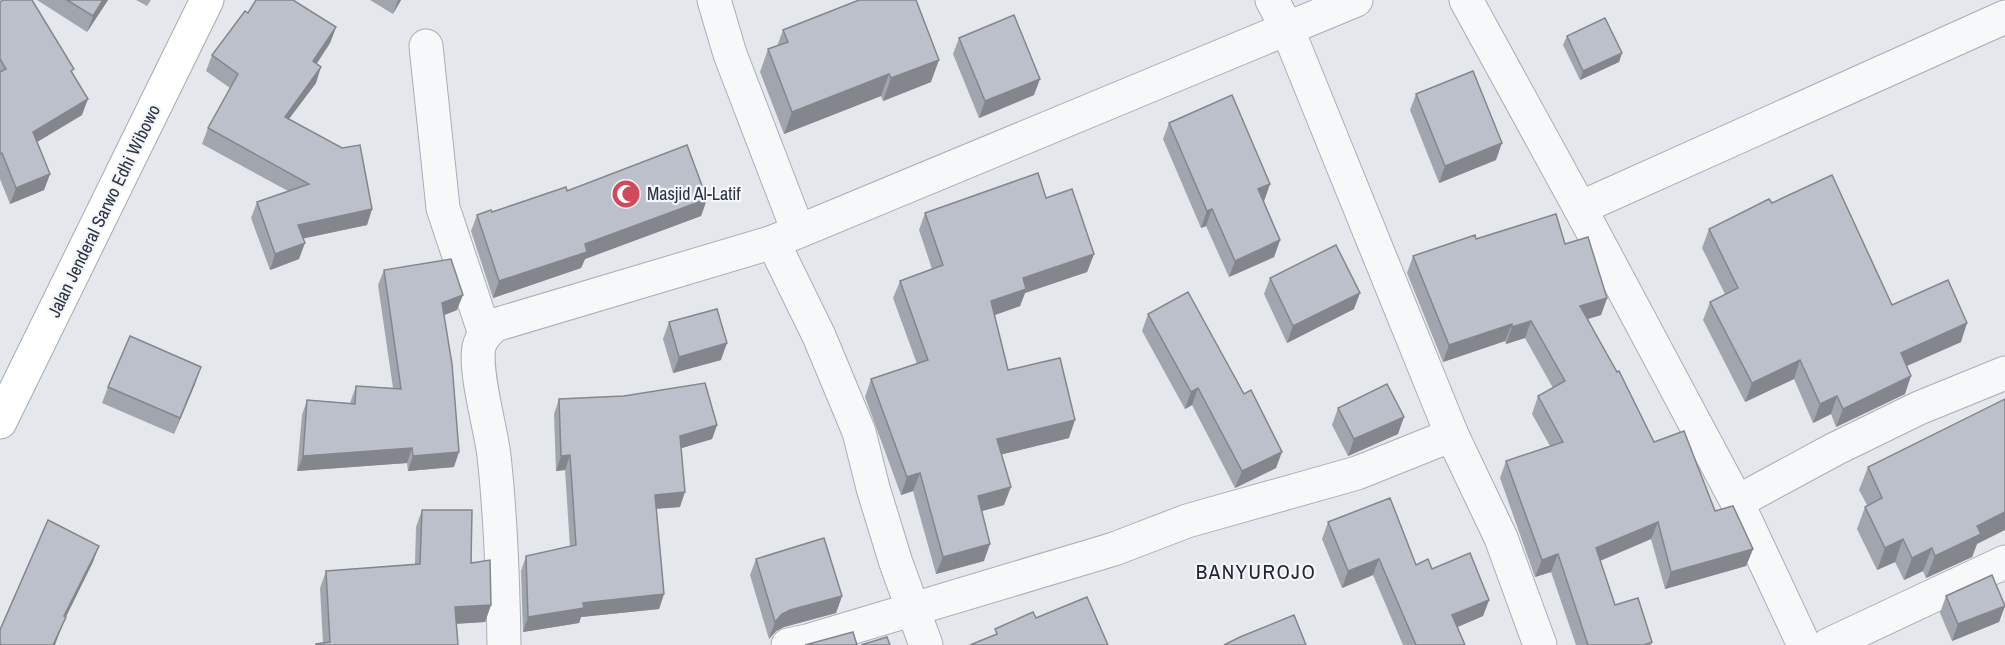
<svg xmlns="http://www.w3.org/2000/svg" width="2005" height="645" font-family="'Archivo Narrow',sans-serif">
<rect width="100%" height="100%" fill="#e4e7ec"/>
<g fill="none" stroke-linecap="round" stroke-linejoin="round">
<!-- minor casing -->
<g stroke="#a9aeb7" stroke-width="35">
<g id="minor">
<polyline points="714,0 730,54 798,231"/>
<polyline points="1272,0 1287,28 1452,435"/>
<polyline points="1466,0 1580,208 1737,502 1804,645"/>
<polyline points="426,46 443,208 485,334"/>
<polyline points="1580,208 2005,17"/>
<polyline points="773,242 819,336 859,432 873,488 896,563 926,645"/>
<polyline points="1737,502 1835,449 1919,408 2005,373"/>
<path d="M 504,645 C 503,582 501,519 494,456 C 491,429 474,371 479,347 C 481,337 488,331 495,325 L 773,242 L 1356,0"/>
<polyline points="788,645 807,641 1114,549 1187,521 1357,473 1452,435 1501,538 1540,645"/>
<polyline points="1828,645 2005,562"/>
</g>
</g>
<!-- primary casing -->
<g stroke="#a3abb8" stroke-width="35">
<polyline id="primary" points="0,422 207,0"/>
</g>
<!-- minor -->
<use href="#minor" stroke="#f7f8fa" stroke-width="33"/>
<!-- primary -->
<use href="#primary" stroke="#fff" stroke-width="33"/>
</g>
<!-- wall -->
<g fill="#a1a5ae">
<polygon points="37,0 108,0 87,32"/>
<polygon points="136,0 151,0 147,6"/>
<polygon points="370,0 401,0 393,14"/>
<polygon points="0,2 72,74 82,115 37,142 50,174 44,190 10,204 0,179"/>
<polygon points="248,13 336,27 330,43 317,63 316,83 289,119 372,209 367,225 303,238 299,259 270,270 251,218 257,202 288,191 202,144 208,128 230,88 206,71 212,55"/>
<polygon points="783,30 931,82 883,101 881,96 784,134 760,72 768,49 777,46"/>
<polygon points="1567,36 1622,53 1619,62 1580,80 1563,45"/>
<polygon points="959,38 1034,95 979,118 953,54"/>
<polygon points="1416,94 1496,160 1439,183 1410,110"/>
<polygon points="1169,123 1270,184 1264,201 1280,240 1274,257 1229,277 1206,226 1201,228 1163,139"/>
<polygon points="567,191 707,199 701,216 585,259 581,268 493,298 471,231 477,215 492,212"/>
<polygon points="1046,198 1094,254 1087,272 1025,293 1020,306 994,315 1008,370 1069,438 1002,454 1004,505 982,511 984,561 936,574 913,491 901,495 865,397 871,379 917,364 893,298 900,281 932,269 919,230 925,213"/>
<polygon points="1772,203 1892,305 1961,342 1907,366 1905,394 1836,427 1831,414 1813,423 1794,379 1745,402 1703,320 1710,302 1725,294 1702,248 1709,229"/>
<polygon points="1476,239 1565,244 1607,298 1601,315 1588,319 1654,442 1715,511 1753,549 1746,566 1665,589 1651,539 1600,561 1615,605 1652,642 1651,645 1576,645 1551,572 1535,577 1500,478 1506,461 1550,446 1532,414 1538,396 1553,388 1525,338 1506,344 1505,341 1443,362 1407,273 1413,256"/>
<polygon points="384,270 457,310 444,315 454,467 408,471 407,463 297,471 302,415 307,400 350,403 356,386 393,388 378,285"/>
<polygon points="1270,278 1354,309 1287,343 1264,294"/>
<polygon points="1148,314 1276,468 1235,488 1192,405 1185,409 1142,331"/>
<polygon points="669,322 721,360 673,373 663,339"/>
<polygon points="195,384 174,434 102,403 108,387"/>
<polygon points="559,399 717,425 712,439 682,448 680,507 656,509 664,594 659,609 581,617 579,623 523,632 521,571 526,556 570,547 565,470 556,471 554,414"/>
<polygon points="1338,408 1398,434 1348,456 1332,425"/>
<polygon points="1868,467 1977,544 1972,557 1926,578 1923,571 1904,580 1895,562 1877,570 1857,529 1865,507 1867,505 1859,490"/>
<polygon points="422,510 471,563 491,605 485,622 456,624 458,645 316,645 316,644 323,643 320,588 326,571 415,564 416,527"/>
<polygon points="1328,522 1416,565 1432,569 1489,600 1483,616 1457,627 1465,645 1403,645 1373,575 1342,588 1322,539"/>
<polygon points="756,559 842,596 836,613 784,627 776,631 769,639 750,575"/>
<polygon points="1946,596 2005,606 1999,622 1952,641 1940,613"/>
</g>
<!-- shaded-wall -->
<g fill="#83868d">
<polygon points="103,0 108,0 87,32 93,16"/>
<polygon points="398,0 401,0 393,14"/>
<polygon points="336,27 330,43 308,77 313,61"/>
<polygon points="1622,53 1619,62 1580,80 1583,71"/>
<polygon points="939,60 931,82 883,101 891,78"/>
<polygon points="321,67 316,83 279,132 285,117"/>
<polygon points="889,74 881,96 784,134 792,112"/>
<polygon points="1040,79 1034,95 979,118 985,101"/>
<polygon points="88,99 82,115 27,148 33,132"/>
<polygon points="1502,143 1496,160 1439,183 1445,166"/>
<polygon points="50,174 44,190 10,204 16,188"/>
<polygon points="1270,184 1264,201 1258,189"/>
<polygon points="707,199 701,216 585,259 581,268 493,298 499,281 585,244"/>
<polygon points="372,209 367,225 292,241 298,225"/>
<polygon points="1212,209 1206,226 1201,228 1207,211"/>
<polygon points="1280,240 1274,257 1229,277 1235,261"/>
<polygon points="305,243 299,259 270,270 275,254"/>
<polygon points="1094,254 1087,272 1025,293 1020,306 984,319 991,301 1023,278"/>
<polygon points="1360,293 1354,309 1287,343 1293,326"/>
<polygon points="463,295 457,310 437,318 442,303"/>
<polygon points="1607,298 1601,315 1574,323 1580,306"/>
<polygon points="1531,321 1525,338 1506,344 1512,327"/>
<polygon points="1967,323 1961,342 1895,371 1901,353"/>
<polygon points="1512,324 1505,341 1443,362 1449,345"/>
<polygon points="727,343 721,360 673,373 679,357"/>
<polygon points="1800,360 1794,379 1745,402 1752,383"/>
<polygon points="201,367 195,384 174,434 180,418"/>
<polygon points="1911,376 1905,394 1836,427 1843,409"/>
<polygon points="1198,388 1192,405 1185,409 1191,392"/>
<polygon points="1837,396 1831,414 1813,423 1820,404"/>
<polygon points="1404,417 1398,434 1348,456 1354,439"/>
<polygon points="1075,420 1069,438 991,457 997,439"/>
<polygon points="717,425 712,439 675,450 680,436"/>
<polygon points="412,448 407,463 297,471 303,456"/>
<polygon points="459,452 454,467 408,471 413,456"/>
<polygon points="1282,452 1276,468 1235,488 1242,471"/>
<polygon points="570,455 565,470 556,471 561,456"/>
<polygon points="920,473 913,491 901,495 907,477"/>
<polygon points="1011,487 1004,505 971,514 978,496"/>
<polygon points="685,492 680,507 650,509 655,495"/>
<polygon points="2005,512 2005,530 1977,544 1972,557 1926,578 1935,556 1977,526"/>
<polygon points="1658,522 1651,539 1590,565 1596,548"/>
<polygon points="1903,539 1895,562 1877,570 1885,548"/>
<polygon points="990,544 984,561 936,574 943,557"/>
<polygon points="99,546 93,562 64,621 55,645 53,645 64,616"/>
<polygon points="1932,548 1923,571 1904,580 1912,558"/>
<polygon points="1753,549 1746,566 1665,589 1671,572"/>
<polygon points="1558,554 1551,572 1535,577 1542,560"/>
<polygon points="1379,559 1373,575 1342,588 1348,571"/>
<polygon points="664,594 659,609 581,617 579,623 523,632 528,617 583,603"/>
<polygon points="842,596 836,613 784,627 776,631 769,639 775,622 782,614 790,610"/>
<polygon points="1489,600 1483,616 1446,632 1452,615"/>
<polygon points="491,605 485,622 449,624 455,607"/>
<polygon points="2005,606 1999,622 1952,641 1958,624"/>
</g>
<!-- building -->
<g fill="#bbc0ca" stroke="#83868d" stroke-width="1.5">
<polygon points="3,0 32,0 74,69 71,71 88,99 33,132 50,174 16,188 2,153 0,154 0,72 6,69 0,59 0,2"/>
<polygon points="67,0 103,0 93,16"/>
<polygon points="256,0 293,0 336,27 313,61 321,67 285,117 342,148 360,145 372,209 298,225 305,243 275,254 257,202 309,184 208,128 238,74 212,55 245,11 248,13"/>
<polygon points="859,0 916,0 939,60 891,78 889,74 792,112 768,49 788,42 783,30"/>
<polygon points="1014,15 1040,79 985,101 959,38"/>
<polygon points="1605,18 1622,53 1583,71 1567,36"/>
<polygon points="1473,71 1502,143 1445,166 1416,94"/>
<polygon points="1232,95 1270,184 1258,189 1280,240 1235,261 1212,209 1207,211 1169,123"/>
<polygon points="687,145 707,199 585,244 587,252 499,281 477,215 491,210 492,212 566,187 567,191"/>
<polygon points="1038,173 1046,198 1072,189 1094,254 1023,278 1026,289 991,301 1008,370 1060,358 1075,420 997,439 1011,487 978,496 990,544 943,557 920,473 907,477 871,379 928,360 900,281 943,265 925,213"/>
<polygon points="1832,175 1892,305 1948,280 1967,323 1901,353 1911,376 1843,409 1837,396 1820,404 1800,360 1752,383 1710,302 1738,288 1709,229 1769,199 1772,203"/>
<polygon points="1556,214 1565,244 1588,237 1607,298 1580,306 1617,372 1619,371 1654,442 1684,431 1715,511 1733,506 1753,549 1671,572 1658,522 1596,548 1615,605 1638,598 1652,642 1644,645 1588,645 1558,554 1542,560 1506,461 1563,442 1538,396 1565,381 1531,321 1512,327 1512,324 1449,345 1413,256 1475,235 1476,239"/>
<polygon points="1336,245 1360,293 1293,326 1270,278"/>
<polygon points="451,259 463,295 442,303 452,364 459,452 413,456 412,448 303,456 307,400 355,404 356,386 401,389 384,270"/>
<polygon points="1188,292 1244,394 1251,390 1282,452 1242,471 1198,388 1191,392 1148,314"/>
<polygon points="717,309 727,343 679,357 669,322"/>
<polygon points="130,336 201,367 180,418 108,387"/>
<polygon points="705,383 717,425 680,436 685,492 655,495 664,594 583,603 584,608 528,617 526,556 576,545 570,455 561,456 559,399 624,396"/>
<polygon points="1387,384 1404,417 1354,439 1338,408"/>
<polygon points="2005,399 2005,512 1977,526 1981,534 1935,556 1932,548 1912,558 1903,539 1885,548 1865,507 1882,498 1868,467"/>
<polygon points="1390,498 1416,565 1428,559 1432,569 1470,553 1489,600 1452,615 1465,645 1416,645 1379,559 1348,571 1328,522"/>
<polygon points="422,510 472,510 471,563 490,560 491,605 455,607 458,645 316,645 316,644 330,642 326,571 420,564"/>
<polygon points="48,520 99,546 64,616 66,617 53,645 2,645 0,644 0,630"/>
<polygon points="824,538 842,596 790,610 782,614 775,622 756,559"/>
<polygon points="1992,575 2005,606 1958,624 1946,596"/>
<polygon points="1087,597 1108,645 970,645 997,634 995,629 1033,612 1036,618"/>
<polygon points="1294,615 1306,645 1224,645 1240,637"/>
<polygon points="853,632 857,645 805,645"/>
<polygon points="887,637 890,645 861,645"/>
</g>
<!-- icons -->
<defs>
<g id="mosque-disc" transform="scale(1.5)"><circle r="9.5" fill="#d1495b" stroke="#f4f6f9"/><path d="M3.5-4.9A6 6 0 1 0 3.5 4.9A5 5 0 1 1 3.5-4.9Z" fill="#fff"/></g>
</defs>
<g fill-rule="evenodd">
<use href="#mosque-disc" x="626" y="194"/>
</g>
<g text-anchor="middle" stroke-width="4.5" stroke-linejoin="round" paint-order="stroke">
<!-- poi labels -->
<g font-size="18" fill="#2b3445" stroke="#f4f6f9" text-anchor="start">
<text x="647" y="200">Masjid Al-Latif</text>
</g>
<!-- street labels -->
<g font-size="18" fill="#2b3445" stroke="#f4f6f9">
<text transform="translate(104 211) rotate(-64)" y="6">Jalan Jenderal Sarwo Edhi Wibowo</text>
</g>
<!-- quarter labels -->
<g font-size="21" letter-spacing="1.5" fill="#1d2536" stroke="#f4f6f9">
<text x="1256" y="579">BANYUROJO</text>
</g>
</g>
</svg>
